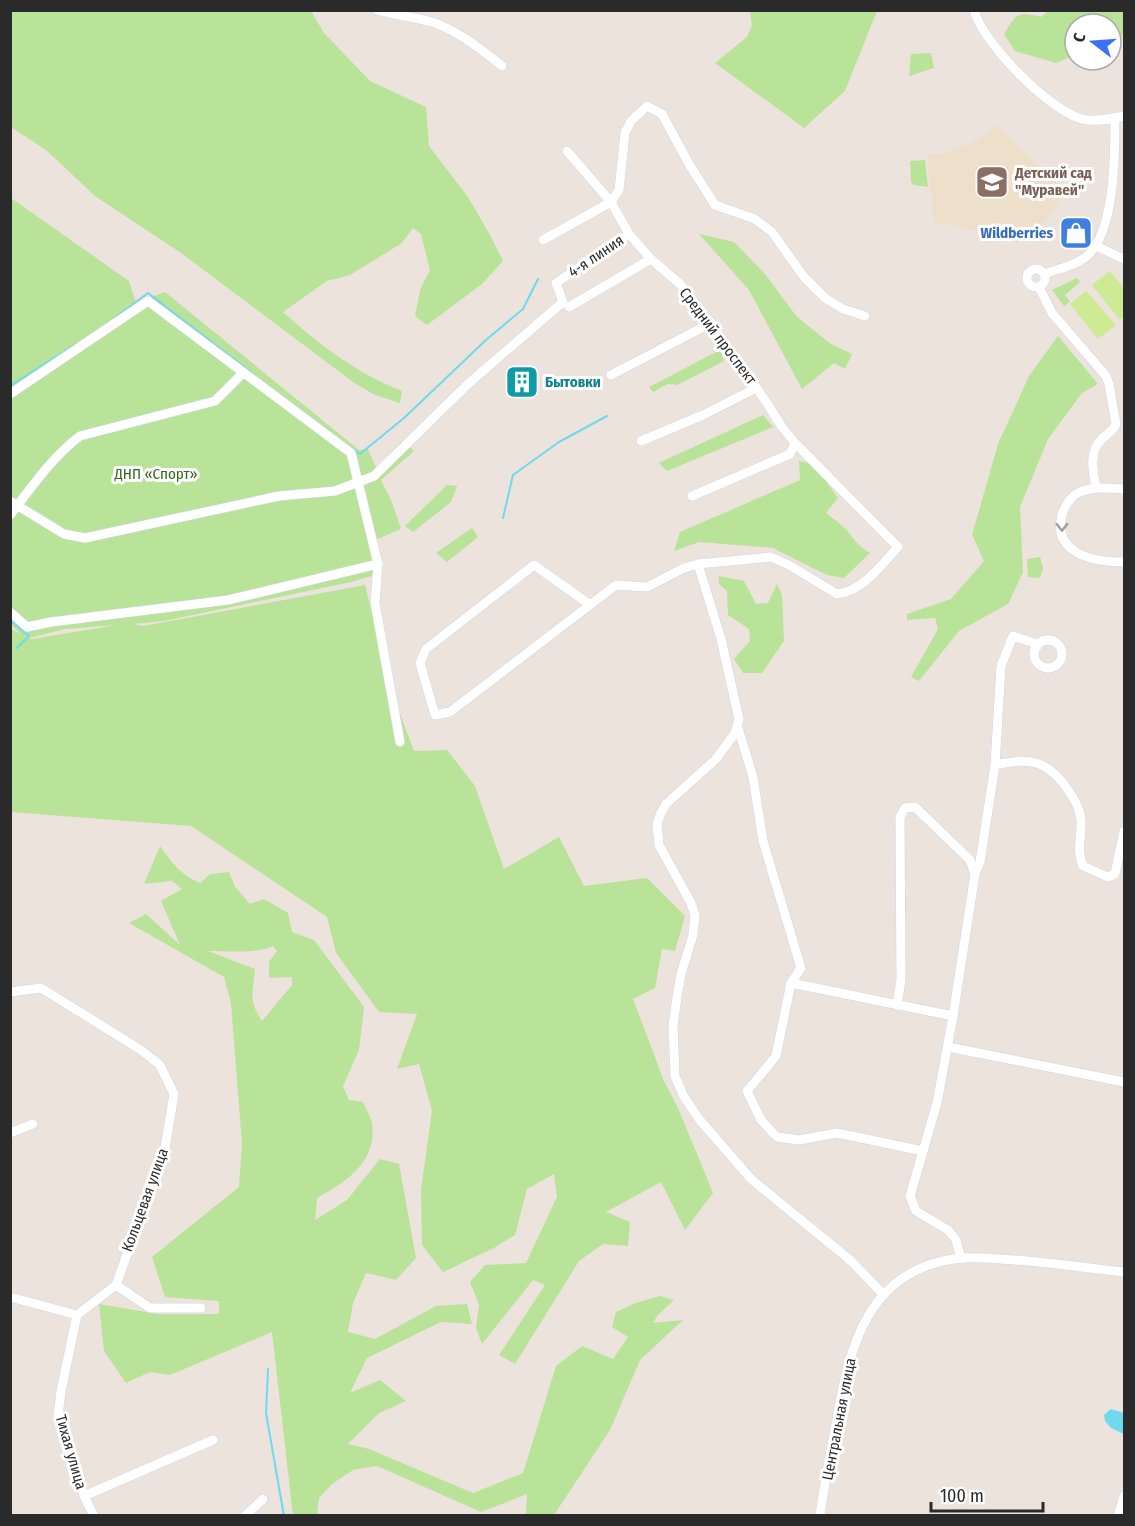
<svg xmlns="http://www.w3.org/2000/svg" width="1135" height="1526" font-family="'Fira Sans Condensed',sans-serif">
<rect width="100%" height="100%" fill="#ece3dc"/>
<!-- education -->
<polygon fill="#eedfcb" points="996,125 1065,191 1056,208 1037,230 1020,237 1001,236 934,222 927,155 939,154 964,147 986,134"/>
<!-- green -->
<g fill="#b9e398" fill-rule="evenodd">
<path d="M 1049,10 L 1124,11 L 1124,36 L 1111,32 L 1111,24 L 1075,24 L 1075,55 L 1056,63 L 1015,51 L 1004,34 C 1016,14 1017,11 1041,17 Z"/>
<path d="M 10,11 L 311,11 L 324,33 L 370,81 L 426,107 L 429,146 L 468,197 L 490,235 L 503,261 L 482,284 L 427,325 L 415,316 L 420,290 L 430,270 L 421,234 L 413,228 L 402,243 L 350,275 L 327,281 L 283,312 C 321,346 353,371 402,391 L 400,403 L 375,395 L 353,382 L 181,253 L 95,196 L 46,150 L 11,127 Z"/>
<polygon points="750,11 877,11 845,91 804,128 715,63 747,37 752,25"/>
<polygon points="931,53 934,68 909,76 911,54"/>
<polygon points="925,160 928,187 914,185 911,182 910,161"/>
<path d="M 11,198 L 129,281 L 136,303 L 165,292 L 359,450 L 368,449 L 376,468 L 403,440 L 414,451 L 381,480 L 392,502 L 401,529 L 375,540 L 382,578 L 373,580 L 372,576 L 351,582 L 164,621 L 133,624 L 143,626 L 365,585 L 391,690 L 414,751 L 447,750 L 475,786 L 504,869 L 559,837 L 584,886 L 647,878 L 685,916 L 675,951 L 662,949 L 655,988 L 633,999 L 664,1081 L 678,1108 L 713,1193 L 685,1230 L 661,1182 L 606,1212 L 630,1222 L 628,1246 L 603,1244 L 579,1261 L 515,1364 L 499,1355 L 545,1285 L 533,1280 L 482,1344 L 476,1328 L 479,1305 L 470,1282 L 485,1265 L 526,1263 L 557,1197 L 554,1174 L 527,1189 L 515,1235 L 494,1248 L 443,1272 L 422,1245 L 421,1190 L 432,1111 L 419,1064 L 397,1069 L 417,1014 L 379,1012 L 336,953 L 327,917 L 191,826 L 11,812 L 11,629 L 21,634 L 10,624 L 10,395 L 109,322 L 11,391 ZM 117,625 L 32,639 L 29,638 L 65,629 Z"/>
<polygon points="699,234 734,242 765,274 797,317 831,344 852,354 845,369 834,363 802,389 749,290"/>
<polygon points="1077,278 1080,282 1065,295 1070,302 1064,306 1052,290"/>
<polygon points="1058,336 1098,384 1082,393 1048,439 1020,507 1023,572 1008,604 959,631 919,681 911,677 938,629 935,618 907,620 907,614 951,599 984,561 972,535 998,444 1029,376"/>
<polygon points="720,350 724,361 677,385 668,384 653,392 649,387"/>
<polygon points="763,415 773,427 667,471 659,463"/>
<path d="M 799,461 L 813,464 L 838,498 L 826,513 C 833,519 843,525 849,533 C 855,541 860,547 870,553 L 844,578 L 827,575 L 773,548 L 699,542 L 674,551 L 680,532 L 800,480 Z"/>
<polygon points="447,485 457,486 451,502 413,532 405,526"/>
<polygon points="472,528 478,537 447,562 436,553"/>
<polygon points="1040,557 1043,568 1040,578 1028,577 1027,559"/>
<polygon points="719,576 744,581 756,604 768,603 777,584 782,595 784,641 762,673 743,673 734,659 750,641 749,629 728,615 727,591 719,584"/>
<path d="M 160,846 C 173,864 180,874 200,883 L 210,874 L 229,872 L 235,887 L 250,904 L 264,899 L 288,913 L 292,932 L 314,940 L 364,1007 L 359,1050 L 343,1086 L 349,1100 L 363,1102 C 366,1109 371,1117 372,1124 C 377,1163 345,1182 317,1198 L 315,1220 L 347,1200 L 380,1159 L 399,1164 L 416,1258 L 396,1280 L 366,1273 L 353,1303 L 348,1332 L 375,1339 L 436,1306 L 467,1304 L 472,1324 L 441,1322 L 367,1358 L 350,1393 L 380,1380 L 406,1401 L 379,1413 L 348,1444 L 369,1449 L 473,1493 L 523,1473 L 556,1366 L 582,1346 L 613,1359 L 628,1337 L 612,1327 L 616,1312 L 636,1303 L 660,1296 L 674,1300 L 657,1316 L 653,1323 L 683,1320 L 640,1360 L 610,1430 L 554,1515 L 526,1515 L 527,1494 L 481,1512 L 377,1466 L 353,1470 L 332,1484 L 319,1498 L 317,1515 L 293,1516 L 272,1332 L 170,1375 L 150,1372 L 126,1383 L 104,1351 L 99,1304 L 158,1314 L 219,1314 L 219,1301 L 165,1297 L 152,1257 L 239,1187 L 242,1144 L 231,1003 L 224,977 L 129,923 L 146,914 L 180,945 L 161,901 L 182,889 L 172,881 L 144,884 ZM 273,946 L 277,951 L 269,962 L 269,978 L 292,977 L 292,985 L 262,1021 C 248,1000 253,993 255,969 L 208,951 C 228,951 254,954 273,946 Z"/>
</g>
<!-- pitch -->
<g fill="#ceea94">
<polygon points="1110,271 1124,289 1124,316 1120,320 1092,285"/>
<polygon points="1086,291 1116,325 1098,339 1070,304"/>
</g>
<!-- water -->
<polygon fill="#6fd9ee" points="1111,1409 1124,1413 1124,1434 1111,1428 1105,1421 1104,1415"/>
<g fill="none" stroke-linecap="round" stroke-linejoin="round">
<!-- stream -->
<g stroke="#6fd9ee" stroke-width="2">
<polyline points="113,319 148,293 252,373"/>
<polyline points="10,386 76,344"/>
<polyline points="352,449 360,454 404,418 486,340 523,309 538,279"/>
<polyline points="503,518 513,475 559,442 607,416"/>
<polyline points="10,620 29,636 17,648"/>
<polyline points="268,1369 266,1413 284,1516"/>
</g>
<!-- minor casing -->
<g stroke="#d1d6e3" stroke-width="10">
<g id="minor">
<path d="M 377,10 C 395,15 414,17 432,22 C 458,31 481,49 502,66"/>
<path d="M 974,10 C 982,42 1047,108 1079,118 C 1092,123 1111,119 1124,116"/>
<path d="M 567,151 L 611,202 L 629,234 L 651,259 L 680,284 L 711,323 L 767,403 L 782,427 L 795,443 L 898,547 C 882,564 862,592 837,594 L 789,565 L 771,557 L 698,564 L 721,639 L 739,719 L 735,733 L 716,759 L 666,804 L 660,815 L 657,824 L 659,845 L 691,903 L 695,915 L 693,935 L 681,974 L 677,997 L 673,1026 L 675,1076 L 683,1095 L 699,1119 L 751,1179 L 850,1260 L 883,1294"/>
<polyline points="543,240 611,202 619,190 625,133 631,121 647,106 662,114 689,164 715,205 755,219 772,232 804,277 825,298 843,309 865,316"/>
<polyline points="1096,246 1124,259"/>
<circle cx="1036" cy="278" r="9"/>
<path d="M 1045,274 C 1060,268 1079,265 1090,253 C 1115,226 1115,153 1115,118"/>
<path d="M 1039,287 L 1052,313 L 1106,376 L 1109,384 L 1116,424 C 1113,431 1108,433 1103,438 C 1088,451 1093,471 1096,488"/>
<polyline points="569,307 651,259"/>
<polyline points="611,375 711,323"/>
<polyline points="10,394 148,301 351,453 378,564 375,603 400,742"/>
<polyline points="641,441 703,415 756,388"/>
<path d="M 1124,489 C 1109,488 1092,486 1078,493 C 1070,497 1065,506 1062,515 C 1052,554 1094,562 1124,562"/>
<polyline points="692,496 790,454 795,443"/>
<polyline points="10,501 64,534 85,538 279,496 335,491 374,476 469,383 563,302 556,283 629,234"/>
<path d="M 10,515 C 32,487 52,457 80,436 L 215,401 L 243,373"/>
<polyline points="589,604 534,565 426,649 420,663 435,715 450,712 616,585 647,587 684,568 698,564"/>
<polyline points="10,612 27,627 51,622 228,600 378,564"/>
<circle cx="1048" cy="654" r="14"/>
<polyline points="738,728 753,777 763,841 801,968 791,983 776,1056 747,1091 761,1120 777,1137 799,1140 837,1133 923,1151"/>
<polyline points="995,765 1001,666 1013,636 1034,643 1037,647"/>
<polyline points="791,983 953,1016"/>
<polyline points="10,992 41,988 141,1050 160,1065 174,1094 165,1148 116,1285 77,1315 10,1297"/>
<polyline points="897,1005 901,980 900,817 905,808 915,807 970,860 975,874"/>
<polyline points="948,1047 1124,1082"/>
<polyline points="10,1133 33,1124"/>
<path d="M 961,1259 L 956,1240 L 948,1230 L 916,1211 L 910,1196 L 937,1103 L 953,1016 L 975,874 L 980,862 L 995,765 C 1029,757 1048,760 1068,790 C 1074,799 1080,808 1081,820 C 1082,836 1076,851 1083,866 L 1108,877 L 1115,874 L 1124,831"/>
<polyline points="116,1285 150,1308 201,1308"/>
<polyline points="77,1315 61,1391 58,1416 84,1496 94,1516"/>
<polyline points="84,1496 213,1440"/>
<polyline points="245,1516 263,1499"/>
<path d="M 820,1516 C 824,1485 830,1455 836,1425 C 849,1347 867,1268 961,1258 C 979,1257 998,1259 1015,1260 C 1052,1263 1088,1268 1124,1272"/>
<polyline points="1118,1516 1124,1496"/>
</g>
</g>
<!-- minor -->
<use href="#minor" stroke="#fff" stroke-width="9"/>
</g>
<!-- one-way arrows -->
<defs><path id="oneway-chevron" d="M-2-3.5L2.5 0L-2 3.5" fill="none" stroke-width="1.6" stroke-linecap="round" stroke-linejoin="round" transform="scale(1.5)"/></defs>
<use stroke="#9f9f9f" href="#oneway-chevron" transform="translate(1062 527) rotate(90)"/>
<!-- icons -->
<defs>
<g id="school-square" transform="scale(1.725)"><rect x="-9" y="-9" width="18" height="18" rx="4" fill="#8d6e63" stroke="#fff"/><path d="M0-5L7-2L0 1L-7-2ZM-4 1L0 2.5L4 1V4Q0 6-4 4Z" fill="#fff"/></g>
<g id="shop-square" transform="scale(1.725)"><rect x="-9" y="-9" width="18" height="18" rx="4" fill="#3f7fe0" stroke="#fff"/><path d="M-5-2.5h2.3a2.7 3.5 0 0 1 5.4 0H5L5.5 6h-11ZM-1.5-2.5h3a1.5 2.3 0 0 0-3 0Z" fill="#fff"/></g>
<g id="building-square" transform="scale(1.725)"><rect x="-9" y="-9" width="18" height="18" rx="4" fill="#0f9aa8" stroke="#fff"/><path d="M-4-6H4V6H1V3H-1V6H-4ZM-2.5-4.3h1.7v1.8h-1.7ZM.8-4.3h1.7v1.8H.8ZM-2.5-1h1.7V.8h-1.7ZM.8-1h1.7V.8H.8Z" fill="#fff"/></g>
</defs>
<g fill-rule="evenodd">
<use href="#school-square" x="992" y="182"/>
<use href="#shop-square" x="1076" y="233"/>
<use href="#building-square" x="522" y="382"/>
</g>
<g text-anchor="middle" stroke-width="6" stroke-linejoin="round" paint-order="stroke">
<!-- education labels -->
<g font-size="15" font-weight="bold" fill="#785e54" stroke="#fff" text-anchor="start">
<text x="1015" y="178">Детский сад<tspan x="1015" dy="17">"Муравей"</tspan></text>
</g>
<!-- shop labels -->
<g font-size="15" font-weight="bold" fill="#366cbe" stroke="#fff" text-anchor="end">
<text x="1053" y="238">Wildberries</text>
</g>
<!-- street labels -->
<g font-size="15" fill="#2a2a2a" stroke="#fff">
<text transform="translate(596 256) rotate(-34)" y="5">4-я линия</text>
<text transform="translate(718 336) rotate(53)" y="5">Средний проспект</text>
<text transform="translate(145 1200) rotate(-70)" y="5">Кольцевая улица</text>
<text transform="translate(839 1419) rotate(-79)" y="5">Центральная улица</text>
<text transform="translate(71 1452) rotate(74)" y="5">Тихая улица</text>
</g>
<!-- culture labels -->
<g font-size="15" font-weight="bold" fill="#0d838f" stroke="#fff" text-anchor="start">
<text x="545" y="387">Бытовки</text>
</g>
<!-- park labels -->
<g font-size="15" fill="#32671a" stroke="#fff">
<text x="156" y="479">ДНП «Спорт»</text>
</g>
</g>
<!-- border -->
<rect width="1135" height="1526" fill="none" stroke="#2a2a2a" stroke-width="24"/>
<!-- north arrow -->
<g transform="translate(1093 42) rotate(287)"><circle r="28" fill="#ffffff" stroke="#aaaaaa" stroke-width="1.5"/>
<path d="M0-4.5L10 22L0 15L-10 22Z" fill="#3c72f9"/>
<text y="-9" font-size="16" font-weight="bold" text-anchor="middle" fill="#2a2a2a">С</text>
</g>
<!-- scale -->
<path d="M931 1502v9h112v-9" fill="none" stroke="#2a2a2a" stroke-width="3"/>
<text x="940" y="1502" font-size="18" fill="#2a2a2a" stroke="#ffffff" stroke-width="4.5" paint-order="stroke">100 m</text>
</svg>
